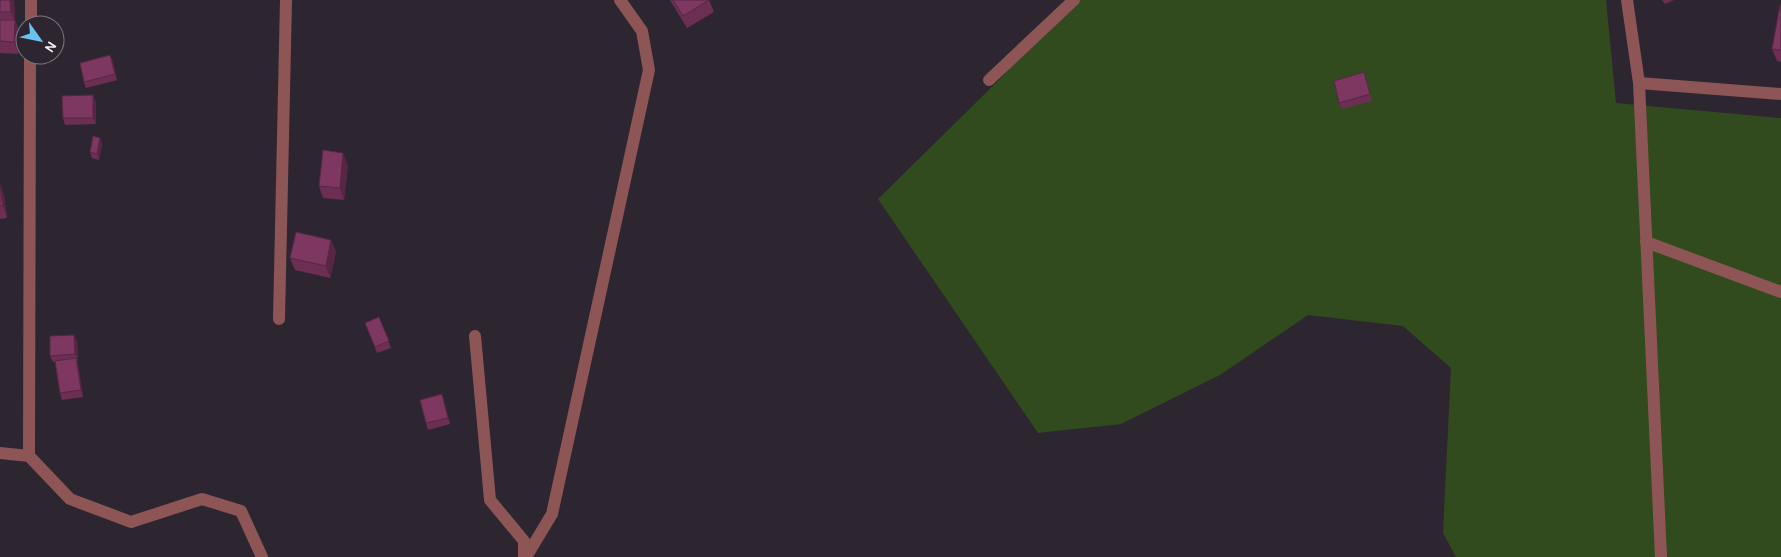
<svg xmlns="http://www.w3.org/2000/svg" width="1781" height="557" font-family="Karla,sans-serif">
<rect width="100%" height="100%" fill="#2d2630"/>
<!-- green -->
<polygon fill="#314b1f" points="1073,0 1606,0 1616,103 1781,118 1781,557 1456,557 1443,533 1451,368 1403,326 1308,315 1220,375 1121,424 1038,433 878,199 1003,76"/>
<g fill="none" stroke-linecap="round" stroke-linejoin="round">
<!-- minor -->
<g stroke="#8e5556" stroke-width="12">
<polyline points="1627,0 1639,83 1661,557"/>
<polyline points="31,25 31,0"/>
<polyline points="989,80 1074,0"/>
<polyline points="1639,83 1781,94"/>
<polyline points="1646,242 1781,292"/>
<polyline points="279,319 286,0"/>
<polyline points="475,336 490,500 524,541 524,557"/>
<polyline points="0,453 29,456 70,499 131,522 202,499 241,511 262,557"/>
<polyline points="29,456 30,55"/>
<polyline points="526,557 552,514 649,70 642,31 620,0"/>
</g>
</g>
<!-- wall -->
<g fill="#6c2f53">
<polygon points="0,0 14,0 15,20 19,32 18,54 0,53"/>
<polygon points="670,0 709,0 714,12 687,28"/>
<polygon points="1662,0 1674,0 1665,4"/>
<polygon points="1781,5 1781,62 1777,61 1772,49"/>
<polygon points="110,55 117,80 86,88 84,82"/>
<polygon points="1364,72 1372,101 1342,109 1339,103"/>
<polygon points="96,102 96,124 65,125 63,118"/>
<polygon points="100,138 102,144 99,160 92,158 90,152"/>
<polygon points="348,165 344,200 323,198 319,186"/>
<polygon points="0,184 4,196 7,218 0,219"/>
<polygon points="331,240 336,252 330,278 295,270 290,258"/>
<polygon points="379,317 391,348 377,353 365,323"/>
<polygon points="77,341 78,361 77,361 78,365 83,397 62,400 60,393 55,362 53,362 50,356"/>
<polygon points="442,394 450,424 428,430 426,423"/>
</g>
<!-- shaded-wall -->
<g fill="#582644">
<polygon points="10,0 14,0 15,20 19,32 18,54 14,42 15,23 11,12"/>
<polygon points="110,55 113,61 117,80 115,74"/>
<polygon points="93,95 96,102 96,124 93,118"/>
<polygon points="100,138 102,144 99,160 97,154"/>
<polygon points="343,153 348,165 344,200 340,188"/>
<polygon points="0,184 4,196 7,218 3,206"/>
<polygon points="331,240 336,252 330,278 326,266"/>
<polygon points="74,335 77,341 78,361 75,354"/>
<polygon points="76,358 78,365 83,397 81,390"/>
</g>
<!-- building -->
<g fill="#7d3761" stroke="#582644">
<polygon points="0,0 10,0 11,12 0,12"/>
<polygon points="673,0 709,0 683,16"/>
<polygon points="1780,5 1781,5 1781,50 1772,49"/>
<polygon points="0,20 15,20 14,42 0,41"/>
<polygon points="110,55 115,74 84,82 80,63"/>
<polygon points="1364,72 1370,94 1339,103 1334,81"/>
<polygon points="93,95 93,118 63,118 62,96"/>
<polygon points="93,136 100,138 97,154 90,152"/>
<polygon points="323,150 343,153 340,188 319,186"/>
<polygon points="0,185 3,206 0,206"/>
<polygon points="296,232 331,240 326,266 290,258"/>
<polygon points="379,317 389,341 375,347 365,323"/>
<polygon points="74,335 75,354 50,356 50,336"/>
<polygon points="76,358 81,390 60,393 55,361"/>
<polygon points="442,394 448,418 426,423 420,400"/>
</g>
<!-- north arrow -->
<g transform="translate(40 40) rotate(123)"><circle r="24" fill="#2d2630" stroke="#7d7780"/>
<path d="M0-4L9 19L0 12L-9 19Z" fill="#66c4ef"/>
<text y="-8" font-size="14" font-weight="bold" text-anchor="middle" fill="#f5f0f7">N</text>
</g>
</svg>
